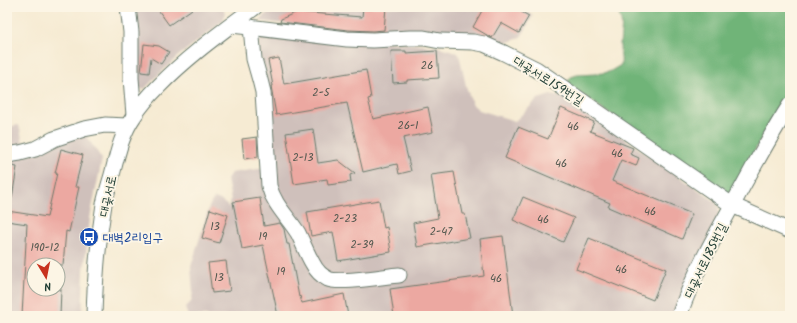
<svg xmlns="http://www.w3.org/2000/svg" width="797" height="323" font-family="Kalam,'Poor Story',sans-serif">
<rect width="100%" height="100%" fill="#fcf5e5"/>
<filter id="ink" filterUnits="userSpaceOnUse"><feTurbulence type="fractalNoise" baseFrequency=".025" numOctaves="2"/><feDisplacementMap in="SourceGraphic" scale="8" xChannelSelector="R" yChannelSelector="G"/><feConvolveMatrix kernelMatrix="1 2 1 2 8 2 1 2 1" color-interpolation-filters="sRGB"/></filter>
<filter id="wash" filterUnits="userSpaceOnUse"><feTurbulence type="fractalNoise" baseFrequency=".012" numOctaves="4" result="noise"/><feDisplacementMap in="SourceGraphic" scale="16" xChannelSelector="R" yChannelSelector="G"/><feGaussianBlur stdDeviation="0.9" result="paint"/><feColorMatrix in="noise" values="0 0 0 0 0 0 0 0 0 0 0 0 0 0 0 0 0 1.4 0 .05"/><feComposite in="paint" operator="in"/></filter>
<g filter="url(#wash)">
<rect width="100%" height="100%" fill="#f6ebd3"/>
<!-- industrial -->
<g fill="#cfc0bb" fill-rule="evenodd">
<polygon points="135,7 223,7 225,14 223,21 177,57 144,89 138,88 138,24"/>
<polygon points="275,7 519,7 533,15 526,29 520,38 499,45 387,36 260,21 261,18"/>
<polygon points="265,35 404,43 439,47 450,50 459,54 466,86 472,104 479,110 515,121 538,99 551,95 564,97 713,200 718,205 719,212 716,221 675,316 188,316 185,308 191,302 193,292 191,267 209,207 212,201 215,198 220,200 229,207 231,200 227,179 231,173 272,167 265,68 259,55 259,40"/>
<path d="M 19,125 L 26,156 L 84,133 L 102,159 L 90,218 L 84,271 L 82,316 L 7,316 L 7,127 ZM 34,265 L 58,265 L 58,289 L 34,289 Z"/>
</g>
<!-- forest -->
<path fill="#6fb478" stroke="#477856" d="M 606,7 L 790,7 L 790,91 L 768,126 L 731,194 L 725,194 L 570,86 L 568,81 L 571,77 L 577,75 L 596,74 L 609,72 L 621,65 C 622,58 620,53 620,46 C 620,36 625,20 617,12 C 614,10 609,8 606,7 Z"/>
<g id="blocks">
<!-- building -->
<g fill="#eca8a1">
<polygon points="156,7 195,7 169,25"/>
<polygon points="363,7 386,7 384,30 373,31 348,30 280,22 281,19 297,12 362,17"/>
<polygon points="484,7 512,7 529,16 519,33 501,23 492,38 473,27"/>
<polygon points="144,44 159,46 169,52 161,64 151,58 149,73 141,72"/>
<polygon points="391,51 406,51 406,53 437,51 439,78 407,80 407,82 393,83"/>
<polygon points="279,58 284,84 366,70 371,98 368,99 373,119 428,107 433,132 403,138 411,171 399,174 397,164 363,172 347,103 276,115 271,86 273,86 268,60"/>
<polygon points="561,108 594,122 590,131 633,148 630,154 639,158 636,166 621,160 612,181 692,214 682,239 608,207 610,203 505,158 518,127 548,139"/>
<polygon points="313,129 318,163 338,160 355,173 350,175 351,182 328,185 327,179 294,184 286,133"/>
<polygon points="257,137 258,157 244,159 242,139"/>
<polygon points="61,149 83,155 75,187 79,187 69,232 66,231 63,265 34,265 34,289 61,289 60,316 22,316 27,224 7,221 7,211 47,217 57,173 55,173"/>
<polygon points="7,165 17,167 12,198 7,198"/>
<polygon points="454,172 462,214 465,214 470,238 417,247 413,223 438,218 431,175"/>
<polygon points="523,197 574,218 563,242 513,220"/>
<polygon points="260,198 264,226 280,223 284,229 287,244 289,244 299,297 300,296 302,303 344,294 348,316 278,316 263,245 242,249 233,202"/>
<polygon points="379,200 384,228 387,227 391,252 338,261 333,232 311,236 307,212"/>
<polygon points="210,209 228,215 219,243 202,238"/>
<polygon points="503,236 513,316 394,316 390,289 484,276 480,239"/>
<polygon points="589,238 666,269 653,300 576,269"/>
<polygon points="226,261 230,291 212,293 208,263"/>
</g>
</g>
</g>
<g filter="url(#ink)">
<use href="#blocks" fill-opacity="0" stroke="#6a7a6c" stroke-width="1"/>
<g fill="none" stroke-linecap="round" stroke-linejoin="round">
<!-- minor casing -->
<g stroke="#6a7a6c" stroke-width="17">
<g id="minor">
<polyline points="128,7 131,32 131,78 134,115"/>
<polyline points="232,25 347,39 373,40 410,38 424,38 440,41 473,42 484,44 504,53 536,69 732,205 790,231"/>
<path d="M 251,27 L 254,59 L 260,80 L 263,92 L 269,186 C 274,205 288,217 298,233 C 303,243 307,254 313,264 C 316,270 322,276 328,279 C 339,284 385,276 399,275"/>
<polyline points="7,155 20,153 35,149 54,139 84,129 105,125 127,126"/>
<path d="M 94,316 C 95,279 98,241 104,204 C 106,195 109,185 112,175 C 117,155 122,133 134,116 C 141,105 150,95 159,86 C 188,56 222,32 255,7"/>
<path d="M 679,316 C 694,273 716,234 738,195 C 755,164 771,134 790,105"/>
</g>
</g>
<!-- minor -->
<use href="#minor" stroke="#fff" stroke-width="15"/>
</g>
</g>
<!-- icons -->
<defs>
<g id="bus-disc" transform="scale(1)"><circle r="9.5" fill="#1a4fb4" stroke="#fcf5e5"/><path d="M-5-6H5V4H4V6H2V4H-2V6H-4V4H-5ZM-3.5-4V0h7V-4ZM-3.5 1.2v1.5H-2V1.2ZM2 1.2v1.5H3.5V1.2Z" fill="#fff"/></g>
</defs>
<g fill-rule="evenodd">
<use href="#bus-disc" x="89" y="237"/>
</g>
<g text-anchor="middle" stroke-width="4" stroke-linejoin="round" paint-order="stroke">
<!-- number labels -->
<g font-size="11" fill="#52584f">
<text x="427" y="69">26</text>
<text x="321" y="96">2-5</text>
<text x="408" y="129">26-1</text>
<text x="573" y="130">46</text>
<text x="617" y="157">46</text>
<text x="303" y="161">2-13</text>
<text x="561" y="167">46</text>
<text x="650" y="215">46</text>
<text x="345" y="222">2-23</text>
<text x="543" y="223">46</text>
<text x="215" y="230">13</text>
<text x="441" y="235">2-47</text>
<text x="263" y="240">19</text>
<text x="362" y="248">2-39</text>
<text x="45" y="251">190-12</text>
<text x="621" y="273">46</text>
<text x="281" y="275">19</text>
<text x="219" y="281">13</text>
<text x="496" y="282">46</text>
</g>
<!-- street labels -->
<g font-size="13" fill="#1f3d34" stroke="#fcf5e5">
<text transform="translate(549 80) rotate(32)" y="5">대곶서로159번길</text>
<text transform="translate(107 196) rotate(-78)" y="5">대곶서로</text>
<text transform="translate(705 260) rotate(-64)" y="5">대곶서로185번길</text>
</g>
<!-- transit labels -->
<g font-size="13" fill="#164399" stroke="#fcf5e5" text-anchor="start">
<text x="103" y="242">대벽2리입구</text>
</g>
</g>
<!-- margin -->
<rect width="797" height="323" fill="none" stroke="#fcf5e5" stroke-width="24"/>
<!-- north arrow -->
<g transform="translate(46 277) rotate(170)"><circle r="19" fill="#fcf5e5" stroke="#a4ab9e"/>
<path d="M0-3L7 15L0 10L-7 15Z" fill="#c8321e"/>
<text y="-6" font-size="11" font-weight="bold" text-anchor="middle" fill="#1f3d34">N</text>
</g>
</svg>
